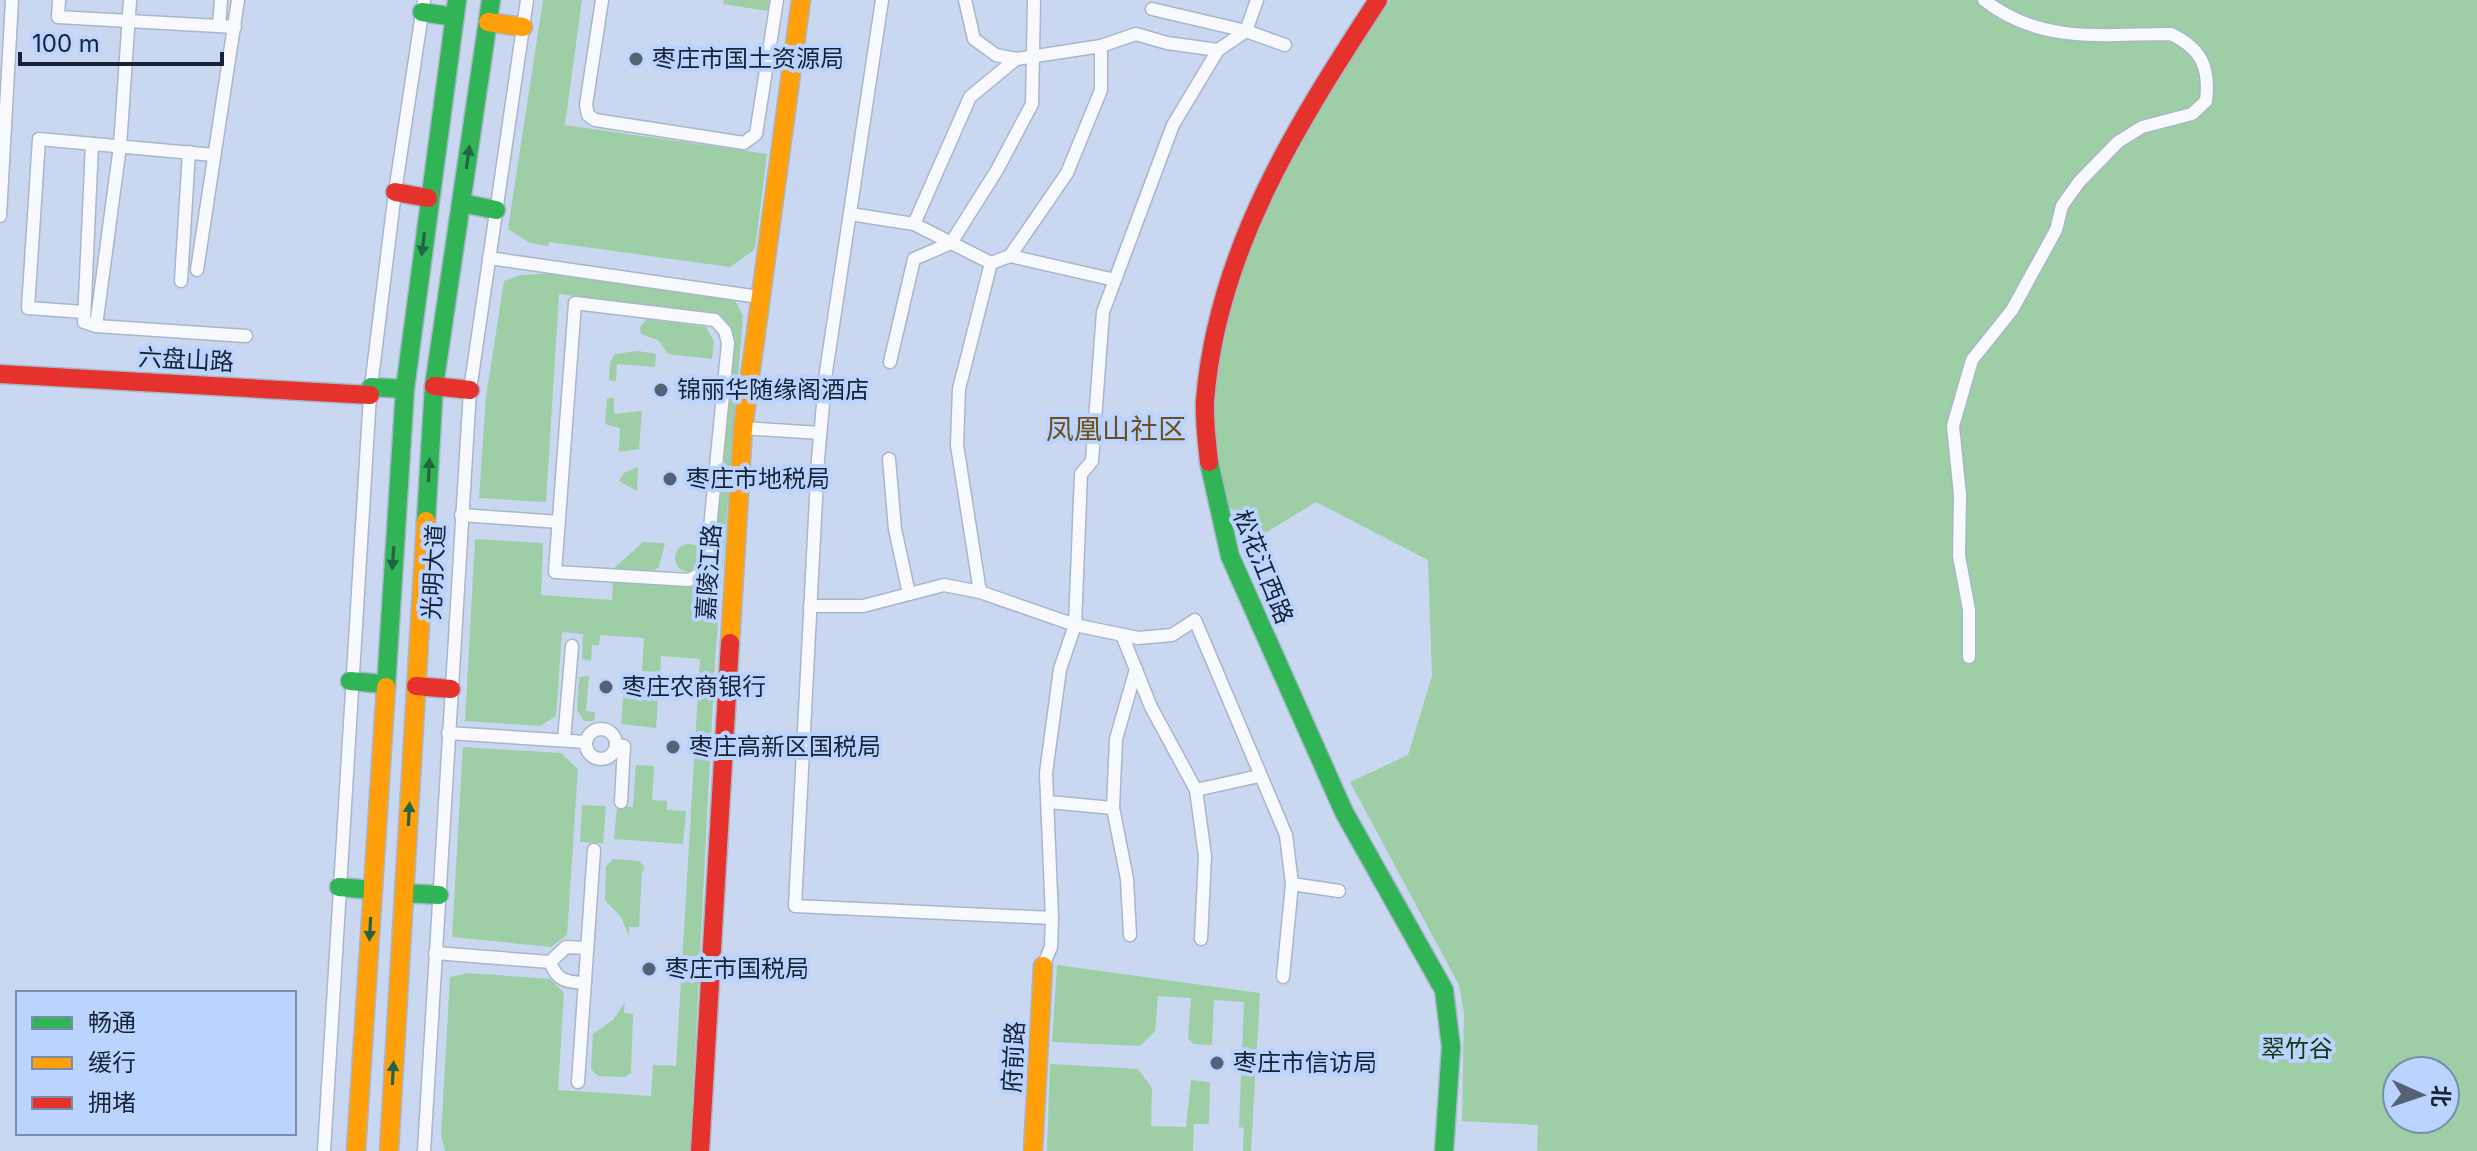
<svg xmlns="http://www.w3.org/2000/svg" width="2477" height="1151" font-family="Inter,'Noto Sans SC',sans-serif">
<rect width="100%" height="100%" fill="#c9d8f0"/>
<!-- green -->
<g fill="#9dcea5" fill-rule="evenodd">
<polygon points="543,0 582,0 565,125 767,154 755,249 730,267 549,242 548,246 530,243 508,229"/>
<polygon points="724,0 770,0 768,11 723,4"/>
<path d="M 1390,0 L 2477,0 L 2477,1151 L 1537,1151 L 1538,1125 L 1462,1121 L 1464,1013 L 1459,985 L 1350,782 L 1408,755 L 1432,676 L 1428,560 L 1316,502 L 1262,535 L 1219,498 L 1207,430 L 1223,317 L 1263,205 L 1313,110 ZM 2397,1071 L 2445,1071 L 2445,1119 L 2397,1119 Z"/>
<polygon points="561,273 724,294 735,300 743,316 715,660 690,1151 445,1151 441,1136 450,977 468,973 550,979 564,993 558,1090 651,1096 653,1065 676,1066 700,659 661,656 660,672 642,671 644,638 600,635 599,646 592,645 591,661 582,659 583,634 562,632 556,716 540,726 465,721 475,539 543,543 541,595 612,600 613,582 698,587 713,566 733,350 731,328 718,315 559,294 546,502 479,498 486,397 504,281 521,275"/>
<polygon points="647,319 706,327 714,341 712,359 668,354 658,340 641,334 640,327"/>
<polygon points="638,351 656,354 655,367 617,364 616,381 609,380 610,362 615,354"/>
<polygon points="607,398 614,398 614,414 642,411 639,449 619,452 620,428 605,424"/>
<polygon points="638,467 637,491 619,481 624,473"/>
<polygon points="643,542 665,543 659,567 653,571 613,569"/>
<circle cx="689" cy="558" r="14"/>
<polygon points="589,676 586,711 595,712 594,721 584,721 577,710 579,677"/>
<polygon points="623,698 658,701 656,728 621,724"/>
<polygon points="463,747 561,753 578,769 567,935 551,947 452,937"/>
<polygon points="636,765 654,766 652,800 667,801 667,810 686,811 683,844 614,839 617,807 633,807"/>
<polygon points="582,805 606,806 603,843 580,842"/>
<polygon points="613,859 639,861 645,867 642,872 639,927 629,927 629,936 621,917 605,900 606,867"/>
<polygon points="1057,965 1260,993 1251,1151 1243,1151 1244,1128 1239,1127 1244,1002 1214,1000 1212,1045 1193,1044 1188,1038 1191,998 1158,996 1155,1031 1140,1046 1052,1042"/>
<polygon points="625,1002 624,1013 633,1014 631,1073 625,1077 598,1076 591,1069 593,1034 613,1020"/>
<polygon points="1050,1064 1138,1069 1152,1088 1151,1126 1186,1127 1191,1080 1210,1082 1209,1124 1194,1124 1193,1151 1047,1151"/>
</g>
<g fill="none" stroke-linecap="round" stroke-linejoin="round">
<!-- street casing -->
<g stroke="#a9b6ca" stroke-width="15">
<g id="street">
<polyline points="59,0 58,17 235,27"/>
<polyline points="602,0 586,105 588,115 595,120 744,143 756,134 777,0"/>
<polyline points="882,0 826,372 818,459 795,906 1052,918"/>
<polyline points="965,0 974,39 996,55 1016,59 1101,46 1136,34 1167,43 1218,50"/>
<polyline points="1152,9 1246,31 1285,45"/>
<polyline points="219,26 221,0"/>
<polyline points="92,144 84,322 96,326 246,336"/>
<polyline points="850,214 914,224 991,263 1010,256 1115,280"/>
<polyline points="0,216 12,0"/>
<polyline points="914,224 970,97 1016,59"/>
<polyline points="1010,256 1067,173 1101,90 1101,46"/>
<polyline points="489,258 759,297"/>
<polyline points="197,270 238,0"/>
<polyline points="181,281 189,152"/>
<polygon points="575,303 715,320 725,331 728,343 707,559 700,574 689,580 555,572"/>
<polyline points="84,312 28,308 39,139 214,155"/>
<polyline points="96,326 120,146 130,0"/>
<polyline points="890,362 914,259 951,243 997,170 1032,104 1034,0"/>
<polyline points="743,428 820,433"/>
<polyline points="889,459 895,529 909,594"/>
<polyline points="461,515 559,522"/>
<polyline points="980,592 957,445 959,389 991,263"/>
<polyline points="810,606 863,606 944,585 980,592 1075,625 1138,638 1172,635 1195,620 1286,835 1292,884 1283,977"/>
<polyline points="1122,635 1151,707 1196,790 1259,776"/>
<path d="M 1969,657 L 1969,610 L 1959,556 L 1960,495 L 1953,426 L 1972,360 L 2012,310 L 2056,230 L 2062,206 L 2079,182 L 2118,142 L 2142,127 L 2192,114 L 2206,101 C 2210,68 2202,49 2171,34 C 2102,34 2042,45 1984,0"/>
<circle cx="601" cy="744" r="15"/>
<polyline points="448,733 586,742"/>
<polyline points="564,740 572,646"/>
<polyline points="616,745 624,746 621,802"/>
<polyline points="1196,790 1205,856 1201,939"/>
<polyline points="1048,802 1113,808"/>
<polyline points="1292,884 1339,891"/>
<polyline points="1130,935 1127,879 1113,808 1116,739 1136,669"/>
<polyline points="435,953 550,962"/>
<path d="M 550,962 C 557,981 566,982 585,983"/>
<polyline points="550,962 566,947 587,948"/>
<polyline points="1043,966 1051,947 1052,918 1046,773 1060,669 1075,625 1081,474 1092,461 1103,312 1173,125 1218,50 1246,31 1257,0"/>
<polyline points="578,1082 594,850"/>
<polyline points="324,1151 370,395 395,192 424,0"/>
<polyline points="424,1151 470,390 527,0"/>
</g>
</g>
<!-- fast casing -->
<g stroke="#a9b6ca" stroke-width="21">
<g id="fast">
<polyline points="422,12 454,17"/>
<polyline points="461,203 496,210"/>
<polyline points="371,387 405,389"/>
<polyline points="1209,462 1230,556 1344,812 1444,990 1451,1047 1444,1151"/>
<polyline points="426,521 434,386 491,0"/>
<polyline points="350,681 384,684"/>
<polyline points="386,687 405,389 457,0"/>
<polyline points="339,887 372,890"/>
<polyline points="404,893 439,895"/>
</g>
</g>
<!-- slow casing -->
<g stroke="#a9b6ca" stroke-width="21">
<g id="slow">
<polyline points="488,22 523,27"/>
<polyline points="730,643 743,428 801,0"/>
<polyline points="356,1151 386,687"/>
<polyline points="389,1151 426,521"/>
<polyline points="1033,1151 1043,966"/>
</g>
</g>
<!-- jam casing -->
<g stroke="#a9b6ca" stroke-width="21">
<g id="jam">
<polyline points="395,192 428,198"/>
<polyline points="0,374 370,395"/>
<polyline points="434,386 470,390"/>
<path d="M 1209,462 C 1207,442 1204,421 1205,401 C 1217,250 1297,124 1378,0"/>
<polyline points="416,686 451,689"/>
<polyline points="700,1151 730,643"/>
</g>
</g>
<!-- street -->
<use href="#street" stroke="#f7f9fd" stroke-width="12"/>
<!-- fast -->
<use href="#fast" stroke="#30b455" stroke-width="18"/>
<!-- slow -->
<use href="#slow" stroke="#ff9f0a" stroke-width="18"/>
<!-- jam -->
<use href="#jam" stroke="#e5322d" stroke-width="18"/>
</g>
<!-- one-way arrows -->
<defs><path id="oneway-solid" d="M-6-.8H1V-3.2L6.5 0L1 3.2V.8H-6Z" transform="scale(2)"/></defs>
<g fill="#226443">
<use href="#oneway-solid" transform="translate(468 157) rotate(-82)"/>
<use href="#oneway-solid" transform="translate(423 244) rotate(97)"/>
<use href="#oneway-solid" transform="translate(429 470) rotate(-87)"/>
<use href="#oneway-solid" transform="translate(393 558) rotate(94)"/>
<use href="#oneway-solid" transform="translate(409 814) rotate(-87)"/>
<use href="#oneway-solid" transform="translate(370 929) rotate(93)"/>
<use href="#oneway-solid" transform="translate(393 1073) rotate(-87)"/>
</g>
<!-- markers -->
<g fill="#556276" stroke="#bad4ff" stroke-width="3">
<circle cx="636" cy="59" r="8"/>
<circle cx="661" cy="390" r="8"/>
<circle cx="670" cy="479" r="8"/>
<circle cx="606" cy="687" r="8"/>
<circle cx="673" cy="747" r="8"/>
<circle cx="649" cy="969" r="8"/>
<circle cx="1217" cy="1063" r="8"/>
</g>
<g text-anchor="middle" stroke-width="8" stroke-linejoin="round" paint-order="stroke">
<!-- poi labels -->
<g font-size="24" fill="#162235" stroke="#bad4ff" text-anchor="start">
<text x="652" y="67">枣庄市国土资源局</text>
<text x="677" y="398">锦丽华随缘阁酒店</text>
<text x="686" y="487">枣庄市地税局</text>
<text x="622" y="695">枣庄农商银行</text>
<text x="689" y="755">枣庄高新区国税局</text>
<text x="665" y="977">枣庄市国税局</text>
<text x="1233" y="1071">枣庄市信访局</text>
</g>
<!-- street labels -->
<g font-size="24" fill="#162235" stroke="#bad4ff">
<text transform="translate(186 360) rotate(3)" y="8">六盘山路</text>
<text transform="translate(1263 567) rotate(68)" y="8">松花江西路</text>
<text transform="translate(434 572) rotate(-87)" y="8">光明大道</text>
<text transform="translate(709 572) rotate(-86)" y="8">嘉陵江路</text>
<text transform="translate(1014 1057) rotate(-87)" y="8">府前路</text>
</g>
<!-- park labels -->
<g font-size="24" fill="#173710" stroke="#bad4ff">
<text x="2297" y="1057">翠竹谷</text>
</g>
<!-- quarter labels -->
<g font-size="28" fill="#6d5019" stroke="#bad4ff">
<text x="1116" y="439">凤凰山社区</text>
</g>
</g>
<!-- legend -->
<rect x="16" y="991" width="280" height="144" fill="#bad4ff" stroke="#788dae" stroke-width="2"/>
<rect x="32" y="1017" width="40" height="12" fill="#30b455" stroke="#788dae" stroke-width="2"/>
<text x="88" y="1031" font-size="24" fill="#162235">畅通</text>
<rect x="32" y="1057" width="40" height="12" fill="#ff9f0a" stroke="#788dae" stroke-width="2"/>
<text x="88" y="1071" font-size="24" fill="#162235">缓行</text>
<rect x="32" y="1097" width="40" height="12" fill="#e5322d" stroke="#788dae" stroke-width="2"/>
<text x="88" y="1111" font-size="24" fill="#162235">拥堵</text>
<!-- north arrow -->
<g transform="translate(2421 1095) rotate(93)"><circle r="38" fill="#bad4ff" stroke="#788dae" stroke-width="2"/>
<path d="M0-6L14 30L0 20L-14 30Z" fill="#556276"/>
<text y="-12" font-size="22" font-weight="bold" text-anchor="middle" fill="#162235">北</text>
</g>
<!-- scale -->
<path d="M20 52v12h202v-12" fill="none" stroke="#162235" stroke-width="4"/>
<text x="32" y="52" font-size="24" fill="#162235" stroke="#bad4ff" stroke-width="6" paint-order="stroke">100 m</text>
</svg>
